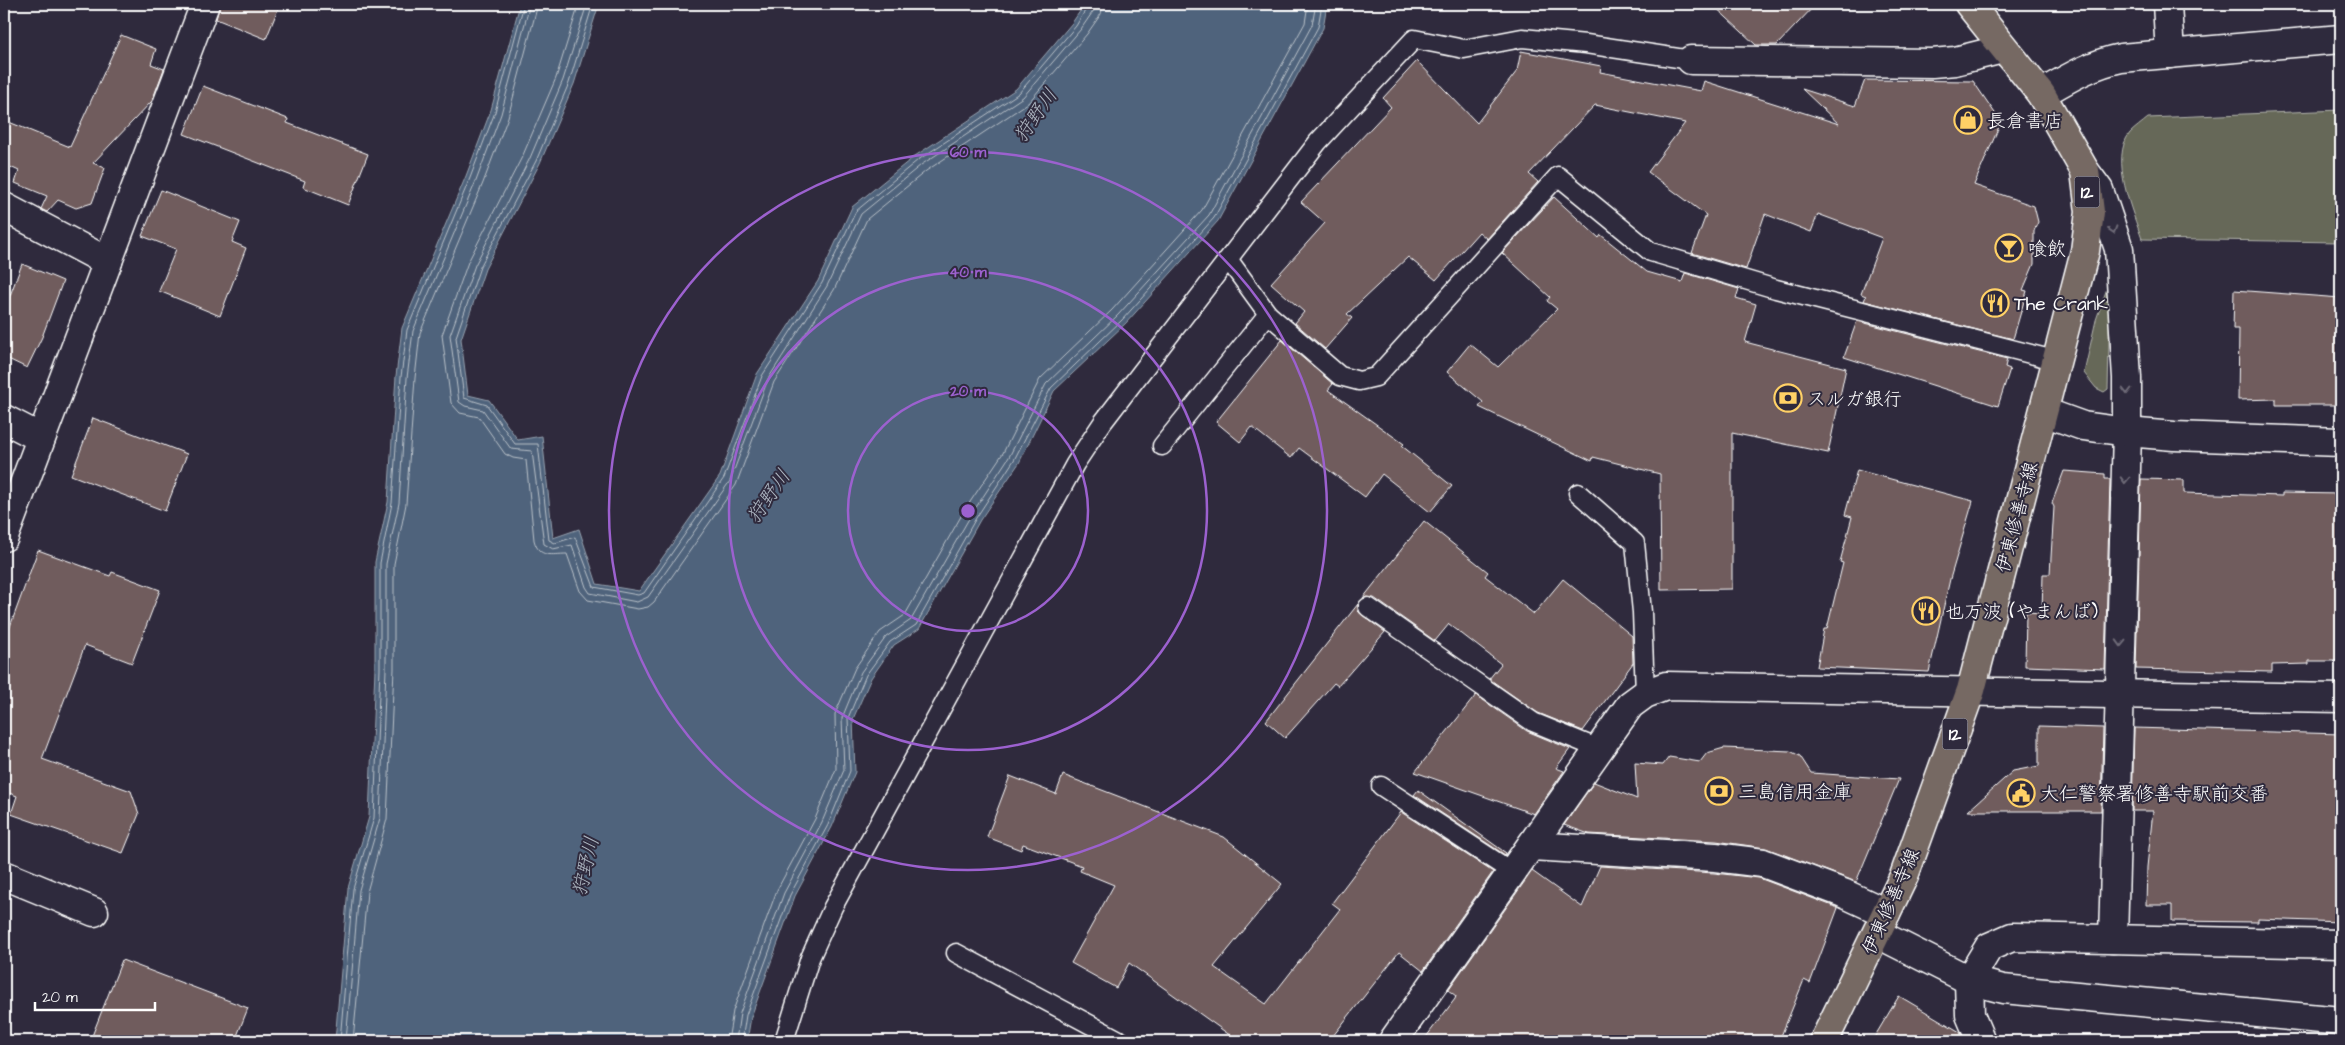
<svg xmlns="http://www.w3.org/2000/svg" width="2345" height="1045" font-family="'Architects Daughter','Klee One',sans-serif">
<rect width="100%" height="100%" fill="#2f2a3d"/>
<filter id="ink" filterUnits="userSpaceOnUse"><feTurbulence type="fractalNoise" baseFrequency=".02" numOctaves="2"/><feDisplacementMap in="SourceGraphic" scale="10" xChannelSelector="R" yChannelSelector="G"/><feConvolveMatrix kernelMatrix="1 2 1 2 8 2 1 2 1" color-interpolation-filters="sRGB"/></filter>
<g filter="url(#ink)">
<!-- green -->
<g fill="#666859" stroke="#b2b4ac">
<path d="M 2341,110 L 2341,242 L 2142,239 C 2133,213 2109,158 2130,133 C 2135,128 2142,123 2148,118 Z"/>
<polygon points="2107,288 2110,293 2108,389 2104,392 2096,388 2084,373 2096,320"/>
</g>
<!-- water -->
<polygon fill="#50647b" stroke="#96a2b0" points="520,4 599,4 574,84 540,163 485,269 461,339 468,395 489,400 518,440 542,436 553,538 579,529 597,584 639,591 720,476 757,374 818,281 852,207 915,156 1016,89 1072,23 1085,4 1327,4 1323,28 1218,221 1126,323 1054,391 1019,463 980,520 919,629 894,645 871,678 853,719 855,772 832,827 795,896 751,1017 747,1041 335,1041 348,888 369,817 375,668 375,562 388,502 396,376 402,328 466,176 491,110"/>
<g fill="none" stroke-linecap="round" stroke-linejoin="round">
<!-- shore -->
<g stroke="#b9c1ca" stroke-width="1">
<path d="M 579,4 L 556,78 L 523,155 L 468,262 L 442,335 L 451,403 L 460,413 L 479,417 L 505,454 L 513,458 L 526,460 L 534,540 C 539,559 552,554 567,554 L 580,591 L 588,600 L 638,609 L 648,607 L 654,602 L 736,485 L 774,382 L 834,290 L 867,219 L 926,171 L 1028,103 L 1087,34 L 1101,14 L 1103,4"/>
<polyline points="587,4 563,80 530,158 475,265 450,335 459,402 465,406 483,410 511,449 532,451 544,544 553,549 572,545 586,587 590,593 637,602 648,597 730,481 768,379 827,286 861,214 921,165 1023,97 1081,29 1094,10 1095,4"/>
<polyline points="593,4 569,83 536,161 480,267 456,337 464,398 487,405 515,444 538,444 549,540 555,543 575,537 594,587 638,595 644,593 724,478 762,376 822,283 856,211 918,160 1019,93 1076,26 1089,4"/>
<polyline points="340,1041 353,889 374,818 380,669 380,563 392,503 401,377 407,330 470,178 495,112 524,4"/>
<polyline points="346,1041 359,890 380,818 386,669 386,564 399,503 407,378 413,331 476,181 501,114 530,4"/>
<polyline points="353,1041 367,892 387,819 394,669 394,564 406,504 415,378 420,333 483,183 508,117 538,4"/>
<polyline points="728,1041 733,1011 777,890 815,819 836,769 835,714 855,668 880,632 905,615 964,511 1003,453 1040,379 1112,310 1202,210 1305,23 1308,4"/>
<polyline points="736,1041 740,1013 784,893 822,822 844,770 842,718 861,672 886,637 911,620 971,515 1009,457 1046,384 1118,315 1209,215 1312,25 1316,4"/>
<polyline points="742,1041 746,1015 790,895 828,825 850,771 848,718 866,675 890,642 916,625 976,518 1014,460 1051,388 1122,320 1214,218 1318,27 1322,4"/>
</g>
</g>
<!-- building -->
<g fill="#705b5d" stroke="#fff">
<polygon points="220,4 280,4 266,39 216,19"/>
<polygon points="1712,4 1816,4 1777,45 1756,45"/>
<polygon points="121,35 156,49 151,64 164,69 152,101 93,163 105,168 92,203 76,208 58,200 47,212 41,209 47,196 15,183 19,171 4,164 4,120 70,147"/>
<polygon points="1521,51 1601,66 1600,72 1701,91 1704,81 1839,124 1802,89 1855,106 1865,80 1973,81 2001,122 1974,185 2034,206 2038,222 2034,231 2034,264 2023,290 2027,291 2013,339 1864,301 1866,296 1861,294 1882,238 1818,214 1811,232 1765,214 1746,269 1692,253 1706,215 1648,172 1685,123 1595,105 1529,174 1538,182 1487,239 1479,232 1436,280 1408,257 1347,314 1352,318 1325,349 1295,323 1304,312 1271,283 1325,223 1301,202 1391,107 1383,98 1417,61 1477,123 1517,71"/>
<polygon points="203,86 288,119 287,123 368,154 348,205 303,187 305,181 184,134"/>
<polygon points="161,190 240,222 232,242 246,248 220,316 159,291 176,249 142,236"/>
<polygon points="1554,197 1599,238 1601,235 1647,272 1682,282 1685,273 1739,289 1736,298 1756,304 1745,342 1846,368 1828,453 1732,433 1732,589 1661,590 1660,474 1593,457 1592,461 1479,407 1483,402 1447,372 1470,344 1498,367 1557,309 1547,301 1550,297 1502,253"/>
<polygon points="22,264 63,281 42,337 27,368 4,357 4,311"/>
<polygon points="2234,290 2341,298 2341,405 2276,405 2276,399 2238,400 2239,329 2233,329"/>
<polygon points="1857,321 2007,359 2005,367 2010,369 1998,406 1844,357"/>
<polygon points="1282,340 1333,384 1328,390 1404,444 1402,446 1452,486 1430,512 1382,474 1365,497 1299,448 1291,458 1252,427 1240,442 1216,422"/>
<polygon points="93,418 187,454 165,511 71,475"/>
<polygon points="1857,470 1973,501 1950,579 1929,672 1817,667 1824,629 1827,629 1843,563 1840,562 1852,517 1845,515"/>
<polygon points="2064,471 2105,474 2105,479 2110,479 2105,669 2025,666 2026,612 2042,613 2043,574 2050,574 2054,507 2052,503"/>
<polygon points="2141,479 2184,480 2184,493 2282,496 2282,493 2341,494 2341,661 2309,661 2309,664 2272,665 2272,672 2136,669"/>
<polygon points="1424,521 1488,572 1485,576 1534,614 1563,579 1632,636 1633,663 1583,731 1538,713 1489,679 1501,664 1449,624 1435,641 1374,598 1363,598"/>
<polygon points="38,550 110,576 112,572 160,590 132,663 85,645 42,759 131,791 139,814 123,853 11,814 17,796 4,791 4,643"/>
<polygon points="1358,604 1358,611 1362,615 1385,632 1338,686 1334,683 1285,738 1266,721"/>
<polygon points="1476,695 1527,731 1570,749 1556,768 1564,771 1534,814 1415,772"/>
<polygon points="2039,726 2103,728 2101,811 1968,811 2013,771 2039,766"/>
<polygon points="2134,728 2341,734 2341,922 2258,919 2258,922 2172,921 2172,905 2146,905 2147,867 2153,811 2132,811"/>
<polygon points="1724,748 1790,751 1800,756 1811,773 1899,779 1856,882 1765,848 1716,841 1589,834 1564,825 1594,782 1637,799 1635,763 1663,765 1669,757 1700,762 1707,753"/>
<polygon points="1063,775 1224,837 1282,884 1214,967 1266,1004 1340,909 1332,903 1401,812 1493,872 1423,971 1399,952 1329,1041 1238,1041 1129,963 1116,988 1071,963 1114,885 1080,871 1082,866 1023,844 1021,850 987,837 1010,776 1056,794"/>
<polygon points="1418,790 1506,853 1505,855 1414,795"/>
<polygon points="1600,866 1714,873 1759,878 1838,908 1810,983 1804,980 1779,1041 1423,1041 1455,999 1456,996 1448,990 1532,871 1582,907"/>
<polygon points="122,960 248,1008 235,1041 90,1041"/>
<polygon points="1899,996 1960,1032 1964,1041 1872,1041"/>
</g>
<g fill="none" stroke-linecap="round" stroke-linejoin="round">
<!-- service casing -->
<g stroke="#fff" stroke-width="21">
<g id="service">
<polyline points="1228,259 1268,314 1340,376 1359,381 1376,377 1558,176 1651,252 1776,289 2058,361"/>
<polyline points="1162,446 1268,314"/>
<polyline points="1578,493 1635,543 1642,612 1645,694"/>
<polyline points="1368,607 1533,722 1599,749"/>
<polyline points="1381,786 1512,872"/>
<polyline points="956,953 1121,1041"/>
<polyline points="784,1041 810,958 833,907 1075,464 1103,422 1318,142 1414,39 1464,49 1522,38 1586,44 1691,60"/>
</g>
</g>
<!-- minor casing -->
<g stroke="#fff" stroke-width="31">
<g id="minor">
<polyline points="2167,4 2170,54"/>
<polyline points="1691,60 1932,63 1955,61 2003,49"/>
<polyline points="4,207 108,262"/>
<polyline points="4,419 41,438"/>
<polyline points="4,537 205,4"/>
<polyline points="1531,846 1715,857 1763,863 1843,893 1886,913"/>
<polyline points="4,875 94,912"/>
<polyline points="1878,934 1969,980 2003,989 2341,1021"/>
<polyline points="2113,939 2127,432"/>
<polyline points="1393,1041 1630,705 1645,694 1666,686 2341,698"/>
<polyline points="1981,1041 1970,1015 1969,980 1989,947 2012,937 2341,944"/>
</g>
</g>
<!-- tertiary casing -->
<g stroke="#fff" stroke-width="31">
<g id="tertiary">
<path d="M 2041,94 C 2067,79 2091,64 2121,58 L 2341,39"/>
<polyline points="2085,171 2099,190 2119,249 2127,378 2127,432"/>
<polyline points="2044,412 2083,426 2127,432 2174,436 2341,442"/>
</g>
</g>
<!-- primary casing -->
<g stroke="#fff" stroke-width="31">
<polyline id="primary" points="1824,1041 1904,876 1971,690 2085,251 2090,212 2085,171 2041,94 1969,4"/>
</g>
<!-- service -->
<use href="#service" stroke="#2f2a3d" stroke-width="18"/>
<!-- minor -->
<use href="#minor" stroke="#2f2a3d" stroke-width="28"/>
<!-- tertiary -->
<use href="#tertiary" stroke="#2f2a3d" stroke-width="28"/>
<!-- primary -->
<use href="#primary" stroke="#766964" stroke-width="28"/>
</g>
<!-- one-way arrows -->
<defs><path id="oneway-chevron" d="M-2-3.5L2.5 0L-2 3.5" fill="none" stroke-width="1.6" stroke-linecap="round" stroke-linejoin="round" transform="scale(1.25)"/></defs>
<g stroke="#6d6a77">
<use href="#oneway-chevron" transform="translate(2113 230) rotate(73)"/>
<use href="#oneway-chevron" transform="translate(2127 391) rotate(90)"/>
<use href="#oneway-chevron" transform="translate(2125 480) rotate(92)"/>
<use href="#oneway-chevron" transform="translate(2121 643) rotate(92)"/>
</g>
</g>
<!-- distance rings -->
<g fill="none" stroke="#9c61cf" stroke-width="2.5">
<circle cx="968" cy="511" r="120"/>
<circle cx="968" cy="511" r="239"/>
<circle cx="968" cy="511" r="359"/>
</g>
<!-- icons -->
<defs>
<g id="shop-ring" transform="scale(1.4375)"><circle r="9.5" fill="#2f2a3d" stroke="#ffd166" stroke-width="1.5"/><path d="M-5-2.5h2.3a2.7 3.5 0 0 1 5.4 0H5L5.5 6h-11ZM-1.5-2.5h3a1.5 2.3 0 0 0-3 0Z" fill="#ffd166"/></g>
<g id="bar-ring" transform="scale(1.4375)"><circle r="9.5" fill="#2f2a3d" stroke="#ffd166" stroke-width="1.5"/><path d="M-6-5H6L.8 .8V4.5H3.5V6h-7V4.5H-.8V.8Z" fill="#ffd166"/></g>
<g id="restaurant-ring" transform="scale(1.4375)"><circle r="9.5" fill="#2f2a3d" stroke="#ffd166" stroke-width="1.5"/><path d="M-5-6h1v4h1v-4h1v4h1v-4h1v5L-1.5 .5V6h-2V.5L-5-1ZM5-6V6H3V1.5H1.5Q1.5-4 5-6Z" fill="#ffd166"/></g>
<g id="bank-ring" transform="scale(1.4375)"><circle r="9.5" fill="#2f2a3d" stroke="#ffd166" stroke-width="1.5"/><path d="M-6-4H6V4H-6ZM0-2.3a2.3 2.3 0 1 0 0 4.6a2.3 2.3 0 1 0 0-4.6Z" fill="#ffd166"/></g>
<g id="civic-ring" transform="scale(1.4375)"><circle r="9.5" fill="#2f2a3d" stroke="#ffd166" stroke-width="1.5"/><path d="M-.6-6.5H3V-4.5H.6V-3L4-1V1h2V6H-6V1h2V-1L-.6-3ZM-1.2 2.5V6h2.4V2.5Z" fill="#ffd166"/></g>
</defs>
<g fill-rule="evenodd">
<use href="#shop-ring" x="1968" y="120"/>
<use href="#bar-ring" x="2009" y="248"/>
<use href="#restaurant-ring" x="1995" y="303"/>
<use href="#bank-ring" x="1788" y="398"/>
<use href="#restaurant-ring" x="1926" y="611"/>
<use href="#bank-ring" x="1719" y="791"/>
<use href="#civic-ring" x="2021" y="793"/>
</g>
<g text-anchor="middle" stroke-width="4" stroke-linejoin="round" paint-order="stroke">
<!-- shield labels -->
<g fill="#2f2a3d" stroke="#c1bfc5" stroke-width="1">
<rect x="2074.5" y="176.5" width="25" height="31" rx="4"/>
<rect x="1942.5" y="718.5" width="25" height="31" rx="4"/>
</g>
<g font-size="18" font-weight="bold" fill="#fff">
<text x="2087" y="198">12</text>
<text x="1955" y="740">12</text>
</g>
<!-- poi labels -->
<g font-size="19" fill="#fff" stroke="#2f2a3d" text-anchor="start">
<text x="1987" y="127">長倉書店</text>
<text x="2028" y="255">喰飲</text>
<text x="2014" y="310">The Crank</text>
<text x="1807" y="405">スルガ銀行</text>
<text x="1945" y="618">也万波 (やまんば)</text>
<text x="1738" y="798">三島信用金庫</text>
<text x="2040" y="800">大仁警察署修善寺駅前交番</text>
</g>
<!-- street labels -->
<g font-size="19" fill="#fff" stroke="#2f2a3d">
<text transform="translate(2016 517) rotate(-75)" y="7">伊東修善寺線</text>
<text transform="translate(1890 901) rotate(-66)" y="7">伊東修善寺線</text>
</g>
<!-- water labels -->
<g font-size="20" font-style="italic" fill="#b0b9c4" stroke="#2f2a3d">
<text transform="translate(1035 115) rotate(-55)" y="7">狩野川</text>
<text transform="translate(768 496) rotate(-55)" y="7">狩野川</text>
<text transform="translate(585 866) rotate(-77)" y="7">狩野川</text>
</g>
</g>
<circle cx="968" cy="511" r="8" fill="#9c61cf" stroke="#2f2a3d" stroke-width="2.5"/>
<g font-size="15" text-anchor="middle" font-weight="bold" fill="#9c61cf" stroke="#2f2a3d" stroke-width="4" stroke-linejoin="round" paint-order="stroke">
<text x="968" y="157">60 m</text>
<text x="968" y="277">40 m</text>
<text x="968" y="396">20 m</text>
</g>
<!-- margin -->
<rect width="2345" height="1045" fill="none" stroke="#2f2a3d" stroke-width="20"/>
<rect x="10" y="10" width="2325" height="1025" fill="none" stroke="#fff" stroke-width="2" filter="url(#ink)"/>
<!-- scale -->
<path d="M35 1002v8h120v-8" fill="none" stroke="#ffffff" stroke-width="2.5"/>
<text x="42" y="1002" font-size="15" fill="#ffffff" stroke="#2f2a3d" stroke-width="4" paint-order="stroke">20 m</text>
</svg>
